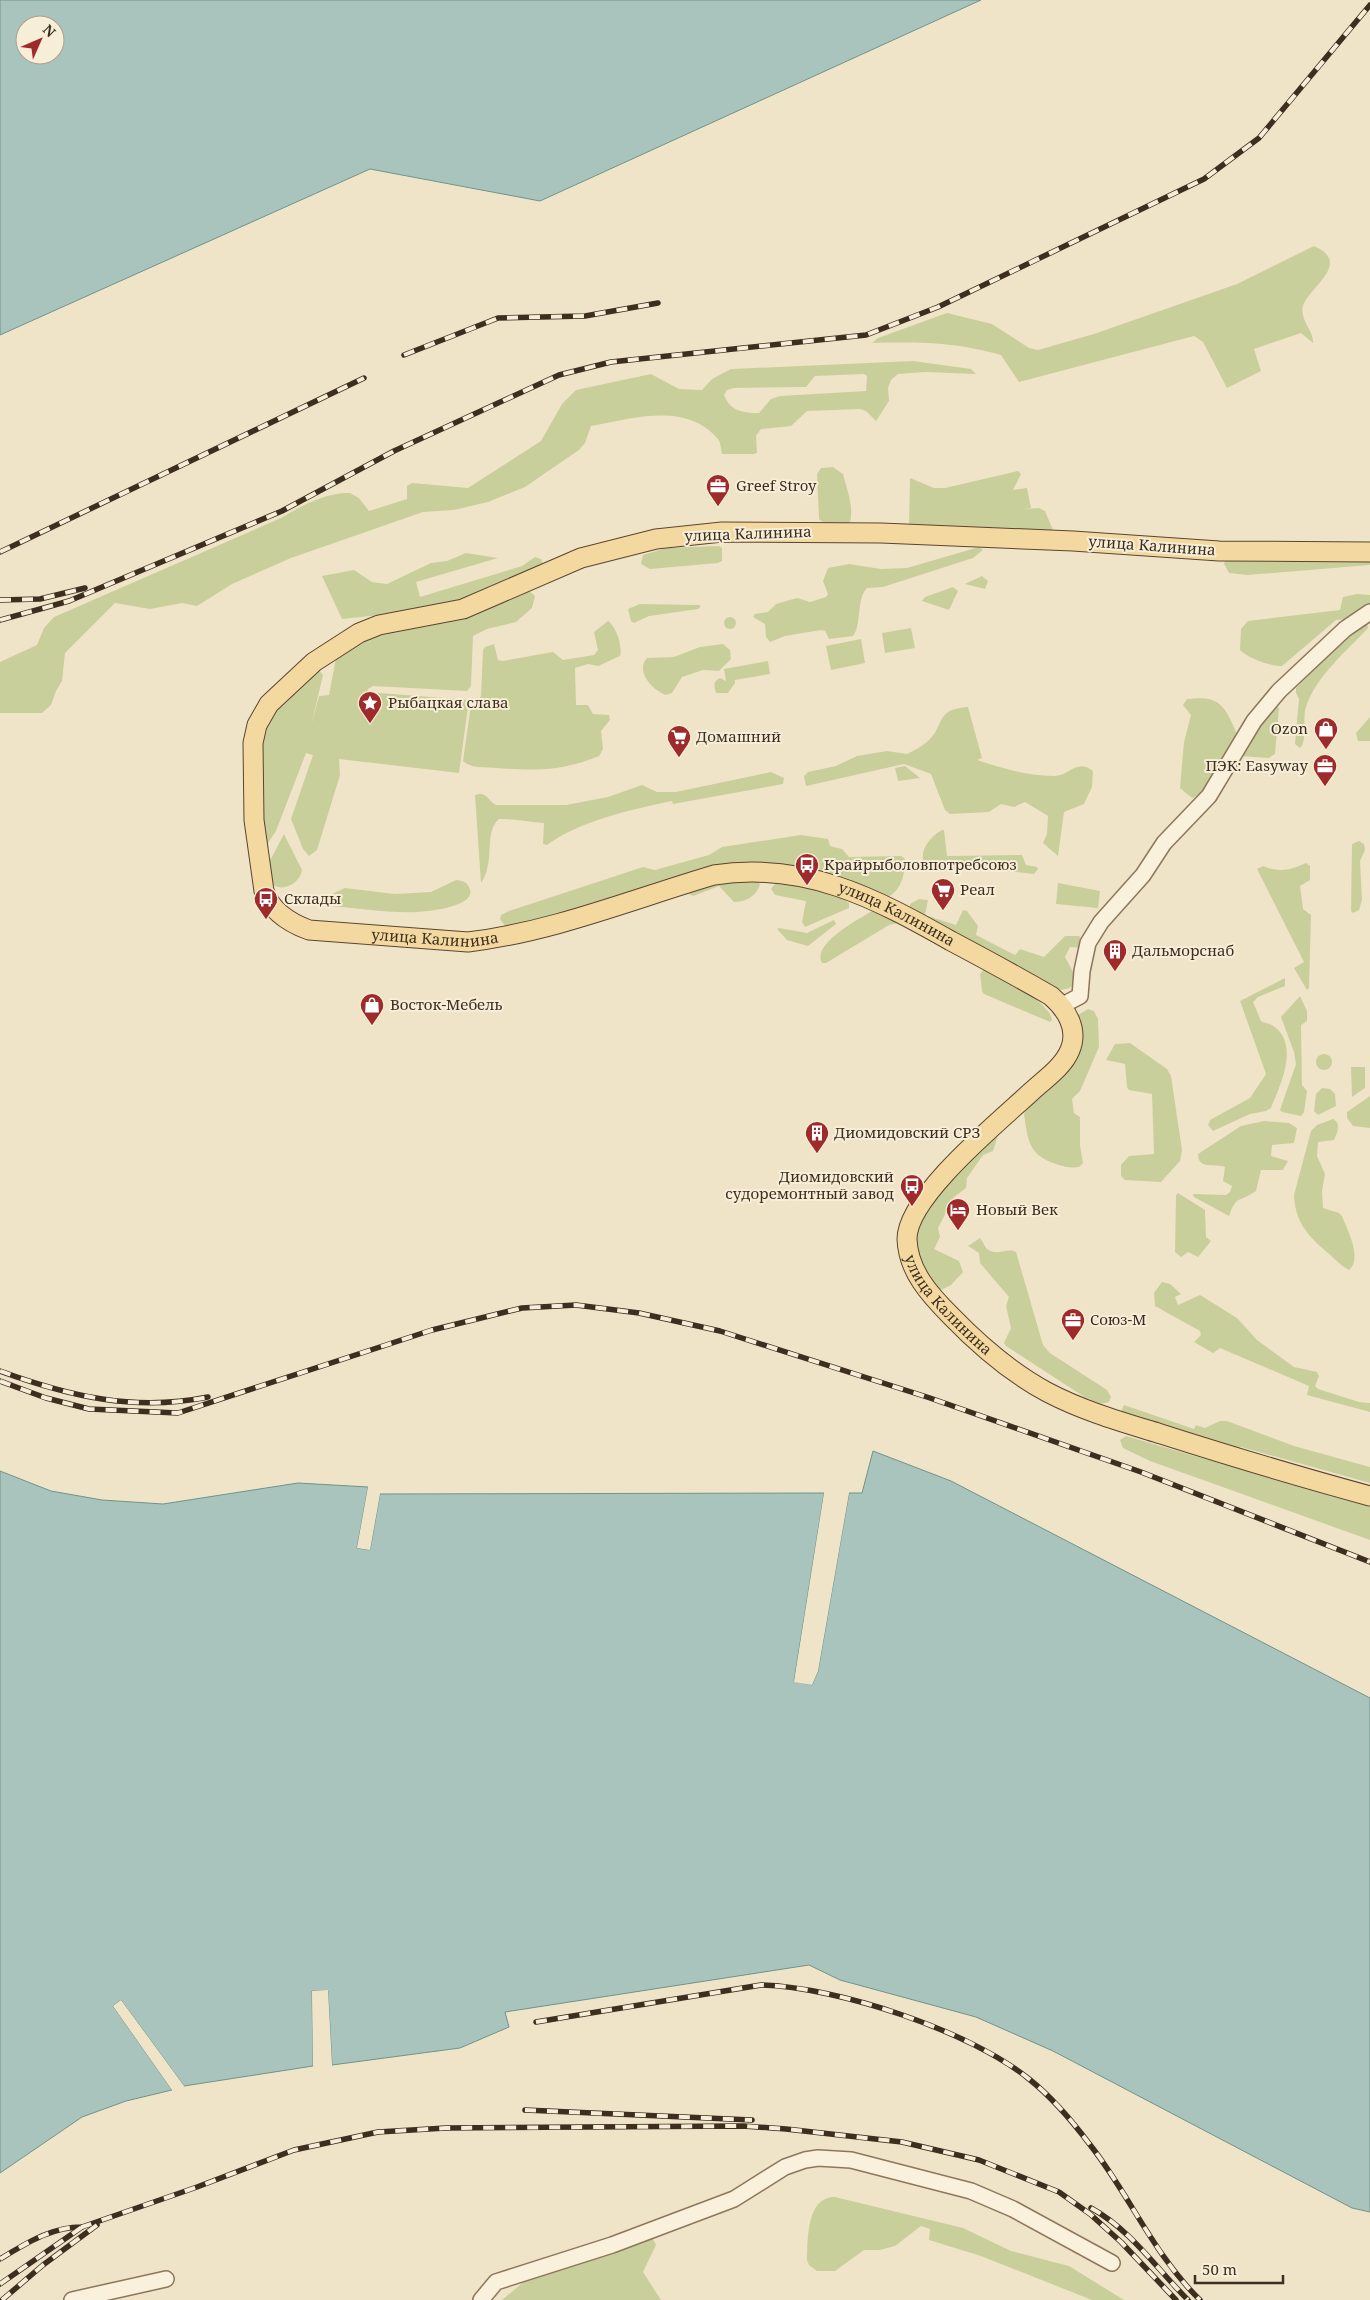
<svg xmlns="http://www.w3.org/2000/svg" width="1370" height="2300" font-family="'Noto Serif',serif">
<rect width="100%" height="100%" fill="#f0e4c8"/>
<!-- green -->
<g fill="#c9cf9b" fill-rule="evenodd">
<path d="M 1314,246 C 1353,263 1309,287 1303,306 C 1299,319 1314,331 1313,343 L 1301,333 L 1254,349 L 1261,371 L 1227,388 L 1203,342 L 1194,336 L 1019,382 L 1001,355 C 953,342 922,342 872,343 L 878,338 L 947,313 L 992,324 L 1029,348 L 1038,350 L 1094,334 L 1237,284 Z"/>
<path d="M 913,361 L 971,369 L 976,374 L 925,372 L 898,374 L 891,380 L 888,388 L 889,401 L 876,421 L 866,411 L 860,409 L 807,411 L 791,426 L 761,429 L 756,436 L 757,453 L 754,454 L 722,454 C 721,450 721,443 718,439 C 685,401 633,419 591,426 L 585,443 L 579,450 L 525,487 L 488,502 L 454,510 L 423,512 L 291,558 L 232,584 L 197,606 L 182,603 L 150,609 L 115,603 L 65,653 L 62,681 L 56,691 L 51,705 L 42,713 L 0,713 L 0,662 L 37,645 L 44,628 L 54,617 L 281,518 C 301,506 326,492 350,493 L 359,498 L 369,511 L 407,499 L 407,486 L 412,483 L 468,488 L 541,441 L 562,404 L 576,390 L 651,374 L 679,389 L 702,390 L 712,379 L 731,369 ZM 864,374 L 867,376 L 866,391 L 780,396 L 771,399 L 759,413 C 743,413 730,411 724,395 L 727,390 L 734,388 L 806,387 L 815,376 Z"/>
<path d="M 833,467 L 843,474 C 847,489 854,507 850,522 C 842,526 825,526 819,519 L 817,474 L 821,468 Z"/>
<polygon points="1018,471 1021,474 1013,490 1027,488 1031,508 1024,509 1039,508 1045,511 1053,530 909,525 910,478 934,488 945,488"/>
<polygon points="719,546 722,548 722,561 718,563 650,569 641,564 643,555 666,548"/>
<path d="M 979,547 L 983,550 L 973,558 L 883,587 L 867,588 C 856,599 862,625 853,636 L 829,639 L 825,631 L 821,630 L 785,636 L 770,642 L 766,637 L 765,624 L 753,617 L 755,614 L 768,612 L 776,604 L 797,598 L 810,602 L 826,597 L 828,594 L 823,581 L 828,568 L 849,564 L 881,569 L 907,568 Z"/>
<polygon points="466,553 498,558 416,582 420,597 522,566 535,557 541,559 543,564 463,600 398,613 342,619 322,576 354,570 372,582 387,584 431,563 447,561"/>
<polygon points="1370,556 1370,565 1247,575 1229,573 1224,564 1226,557"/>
<polygon points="982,576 988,581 985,589 965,584"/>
<polygon points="953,587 958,591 949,610 922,601 925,597"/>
<path d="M 528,590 L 535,596 L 532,608 L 516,622 L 487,629 L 473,636 L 471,686 L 467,691 L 373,686 L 368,689 L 367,692 L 469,700 L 459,773 L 339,759 L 340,775 L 317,850 L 309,856 L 303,849 L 291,819 L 313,755 L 306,753 L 276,831 L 266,846 L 263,841 C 263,805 254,742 273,712 C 283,697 306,681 319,670 L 323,675 L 311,726 L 319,696 L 329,695 L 336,658 L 361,639 Z"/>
<path d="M 1357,594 L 1370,595 L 1370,606 L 1348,619 L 1336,620 L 1282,666 C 1270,666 1249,659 1240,650 L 1241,629 L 1248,621 L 1340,610 L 1343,597 Z"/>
<polygon points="640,604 699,605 701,606 698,609 649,616 634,623 631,621 628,609"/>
<circle cx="730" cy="623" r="6"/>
<path d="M 608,621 C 616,626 623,647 620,656 L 598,666 L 588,664 L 575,668 L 576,705 L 588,705 L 593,714 L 609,715 L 610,720 L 601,731 L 603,749 L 599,756 C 562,771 536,771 496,768 C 485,767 472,769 463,761 L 470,711 L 477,703 L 481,696 L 483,650 L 485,647 L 494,644 L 498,660 L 503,661 L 553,652 L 563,660 L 594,655 L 598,650 L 594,632 Z"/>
<path d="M 1367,623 L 1368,628 C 1346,652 1316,676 1306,707 C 1302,718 1308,741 1300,748 L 1295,744 L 1299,699 L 1296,693 L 1296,688 L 1356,627 Z"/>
<polygon points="911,628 915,648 885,653 882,633"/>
<polygon points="861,639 865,663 831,670 826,646"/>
<path d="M 723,644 L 730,650 L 731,659 L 719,671 L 703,670 L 682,677 L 672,693 L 666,695 C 652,690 635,671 647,658 L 674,657 L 700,647 Z"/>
<path d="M 768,661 L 770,674 L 735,680 L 735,683 L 728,693 L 716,693 C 714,687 713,681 720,678 L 726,681 L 724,669 Z"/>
<path d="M 1187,699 C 1213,696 1222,700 1232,723 C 1235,729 1238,735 1235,741 C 1230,755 1206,795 1192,798 L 1180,788 L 1184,742 L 1191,715 L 1183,705 Z"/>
<polygon points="1275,705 1279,708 1275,754 1269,758 1240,756 1240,750"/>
<path d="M 968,707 L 982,758 L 977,760 C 1002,768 1027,776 1054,776 C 1070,776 1076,758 1093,771 L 1092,787 L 1084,804 L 1064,812 L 1058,856 L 1043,843 L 1047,834 L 1048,816 L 1025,802 L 1014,807 L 1001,804 L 989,812 L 950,814 L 945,810 L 931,774 L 904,764 L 806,786 L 804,776 L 808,772 L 836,766 L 857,756 L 887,751 L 907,754 C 913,751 921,747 927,742 C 946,725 934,709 968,707 Z"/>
<polygon points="1370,717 1370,741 1358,741 1356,733"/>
<polygon points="905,766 920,778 898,781 895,768"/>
<path d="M 771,772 L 784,778 L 783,784 L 673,804 L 672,801 C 633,809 579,821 547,845 L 543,844 L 544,823 C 528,822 515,819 499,819 C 483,833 496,862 481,883 L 475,795 C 487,791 488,801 496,805 L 566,805 L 608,797 L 642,785 L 657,792 L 676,792 Z"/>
<path d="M 942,830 L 944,830 L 947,856 L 1022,855 L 1026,865 L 1037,867 L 1038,869 L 1034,874 L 996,870 L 934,871 L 924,864 C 919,850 930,837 942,830 Z"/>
<path d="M 284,834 L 302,870 C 300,883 284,892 273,885 L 266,868 Z"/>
<path d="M 801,835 L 828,839 L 830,846 L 842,849 L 849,857 L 901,856 L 905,859 C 905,874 902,891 886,898 L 778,865 L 506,927 L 500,919 L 501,915 L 509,911 L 643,867 L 655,870 L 709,855 L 722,847 Z"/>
<polygon points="1359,841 1364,844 1365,850 1360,861 1362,900 1359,910 1353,913 1351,911 1352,844"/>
<path d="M 1306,863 L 1310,866 L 1310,880 L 1300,886 L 1303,909 L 1311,915 L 1309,988 L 1307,990 L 1294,968 L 1304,962 L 1257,869 L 1263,866 C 1278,873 1291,870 1306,863 Z"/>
<path d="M 757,879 L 760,885 C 755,897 746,902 734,902 L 719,886 L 693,896 L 689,894 L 689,892 L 716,882 Z"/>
<path d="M 456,880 C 462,881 466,881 469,887 C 479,904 438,910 428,911 C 398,915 361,908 330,906 L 326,901 L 332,894 L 345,888 L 395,894 L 431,892 Z"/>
<path d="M 777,881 C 801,886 829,888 849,903 L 849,908 L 805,927 L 802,922 L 806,901 L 775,895 L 771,889 Z"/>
<polygon points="1058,883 1100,891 1098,908 1056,904"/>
<path d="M 919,899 L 928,900 L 925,915 L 956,925 L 963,910 L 967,911 L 978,926 L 976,935 L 1015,955 L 1020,949 L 1044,957 L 1065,936 L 1079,936 L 1083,942 L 1081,948 L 1070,947 L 1065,957 C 1071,969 1086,987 1061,990 L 910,909 L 910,904 Z"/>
<path d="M 872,911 L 898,923 L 889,925 L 826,963 L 822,963 C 812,943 858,920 872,911 Z"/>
<polygon points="834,920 836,924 808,946 787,940 777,929 779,928 807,933"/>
<path d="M 983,970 C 1000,977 1050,1002 1052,1020 L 1050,1022 L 984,994 L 982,991 L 980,974 Z"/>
<path d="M 1285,978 L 1285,986 L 1258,997 L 1253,1002 L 1261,1021 C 1264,1023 1268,1023 1272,1025 C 1301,1043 1280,1086 1271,1108 L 1266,1111 L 1250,1114 L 1213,1131 L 1208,1125 L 1210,1120 L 1250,1098 L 1266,1074 L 1240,1001 Z"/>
<polygon points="1300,996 1307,1011 1307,1021 1301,1025 1302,1085 1307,1091 1304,1112 1301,1116 1282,1112 1280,1110 1296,1064 1294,1052 1281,1017"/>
<path d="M 1088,1009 L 1094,1011 L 1098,1019 L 1099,1047 L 1080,1091 L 1072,1099 L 1074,1113 L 1080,1117 L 1080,1146 L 1083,1163 L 1079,1167 C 1071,1168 1063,1167 1056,1164 C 1028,1155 1028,1140 1024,1114 L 1078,1015 Z"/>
<polygon points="1130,1043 1167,1069 1171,1076 1182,1150 1180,1161 1161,1182 1125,1180 1121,1176 1121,1165 1129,1156 1154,1154 1152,1094 1129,1090 1127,1087 1125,1064 1106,1060 1115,1044"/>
<circle cx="1324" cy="1062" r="8"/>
<polygon points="1351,1067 1365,1067 1365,1088 1352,1097"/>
<polygon points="1322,1088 1330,1089 1335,1094 1336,1106 1318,1115 1314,1111 1316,1094"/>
<polygon points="1370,1096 1370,1128 1353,1126 1347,1118 1347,1112"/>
<path d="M 1333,1119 C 1341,1123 1338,1132 1334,1140 L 1318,1142 L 1317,1156 L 1325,1174 L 1322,1191 L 1323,1208 L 1339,1213 L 1342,1216 C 1347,1229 1363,1259 1349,1270 C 1341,1266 1335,1259 1328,1253 C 1308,1236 1295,1222 1294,1195 L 1311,1131 L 1317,1125 Z"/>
<path d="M 1264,1121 L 1289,1123 L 1297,1128 L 1294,1143 L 1272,1145 L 1271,1156 L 1288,1161 L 1283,1170 L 1261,1170 L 1256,1191 C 1239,1203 1237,1194 1229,1216 L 1194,1197 L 1193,1194 L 1226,1195 L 1230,1192 L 1232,1186 L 1223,1181 L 1225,1167 C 1214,1163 1198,1170 1198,1154 L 1241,1126 Z"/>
<polygon points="999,1132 993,1151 983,1155 967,1178 966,1188 954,1197 938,1228 940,1237 934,1249 959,1261 963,1272 951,1285 941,1290 932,1284 916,1256 916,1227 936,1193"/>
<polygon points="1178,1193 1205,1210 1206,1237 1211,1241 1198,1257 1188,1252 1181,1257 1175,1252 1176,1195"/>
<path d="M 980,1238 C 983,1241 984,1246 987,1249 C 997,1257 1007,1247 1016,1252 L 1043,1345 L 1050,1353 L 1107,1390 L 1111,1397 L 1109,1402 L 1101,1404 L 1086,1398 L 1006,1346 L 1004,1343 L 1011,1328 L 1006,1306 L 1009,1297 L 980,1263 L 979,1253 L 968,1246 Z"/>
<polygon points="1162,1282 1170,1284 1181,1294 1175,1297 1178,1305 1200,1295 1237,1318 1257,1340 1294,1367 1317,1372 1319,1376 1315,1386 1318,1389 1359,1402 1370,1403 1370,1412 1307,1395 1309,1386 1220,1348 1213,1353 1194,1342 1201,1335 1200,1331 1155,1306 1154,1293"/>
<polygon points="1124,1405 1194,1429 1196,1425 1205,1428 1220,1421 1227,1421 1294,1446 1370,1467 1370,1483 1241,1447 1231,1452 1120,1414"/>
<polygon points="1126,1436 1370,1507 1370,1540 1150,1461 1123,1448 1120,1440"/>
<path d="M 835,2197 L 963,2228 L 1011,2251 L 1069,2266 L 1124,2300 L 1092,2300 L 981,2256 L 929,2240 L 930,2229 L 921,2226 L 895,2246 L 880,2250 L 864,2250 L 835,2271 L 817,2271 L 809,2265 L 807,2260 C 808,2240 806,2197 835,2197 Z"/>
<polygon points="652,2237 656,2245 643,2272 661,2300 502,2300 526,2280"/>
</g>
<!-- water -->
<g fill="#a9c4bc" stroke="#6f938a" fill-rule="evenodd">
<path d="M 0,0 L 981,0 L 540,201 L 370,169 L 0,335 ZM 25,25 L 55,25 L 55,55 L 25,55 Z"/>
<polygon points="873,1451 951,1481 1370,1698 1370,2212 1352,2208 1053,2051 976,2017 840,1980 809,1965 505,2012 509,2027 460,2048 332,2065 328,1991 312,1991 313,2066 184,2086 121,2000 113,2006 172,2090 126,2101 82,2117 0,2173 0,1471 51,1491 102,1500 163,1504 298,1483 368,1487 357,1548 370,1550 380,1494 824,1493 794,1681 812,1685 818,1671 849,1493 862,1493"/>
</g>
<!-- pier -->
<g fill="#f0e4c8">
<polygon points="368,1487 371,1487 360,1546 368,1547 378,1494 380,1494 370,1550 357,1548"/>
<polygon points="824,1493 826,1493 797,1680 810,1682 816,1670 847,1493 849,1493 818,1671 812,1685 794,1682"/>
<polygon points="328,1990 332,2065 329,2065 325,1993 314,1993 316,2066 313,2066 312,1991"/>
<polygon points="121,2000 184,2086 181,2087 121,2003 116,2007 175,2090 172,2090 113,2006"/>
</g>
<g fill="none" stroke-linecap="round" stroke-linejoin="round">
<!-- minor casing -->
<g stroke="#8d765c" stroke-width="18">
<g id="minor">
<polyline points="1061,1006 1080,996 1082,971 1088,943 1101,922 1143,875 1164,843 1209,796 1254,721 1279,691 1345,629 1370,612"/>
<polyline points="72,2300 166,2279"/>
<polyline points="481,2300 496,2282 612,2245 734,2199 785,2167 805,2160 818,2158 851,2160 971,2191 1013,2209 1112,2263"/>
</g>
</g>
<!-- major casing -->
<g stroke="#5b4430" stroke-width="21">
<g id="major">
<path id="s1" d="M 1370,552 L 1219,551 L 1073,541 L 881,533 L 722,532 L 656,539 L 581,558 L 463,609 L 379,625 L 359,633 L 314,662 L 269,704 L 257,725 L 253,743 L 254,820 L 264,891 C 271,911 290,923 309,930 L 468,942 C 552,932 633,899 714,875 C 805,861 875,898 951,941 C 985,959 1018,977 1051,996 C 1066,1009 1079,1029 1070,1050 C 1063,1067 1045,1079 1032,1091 C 1001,1120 907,1196 907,1239 C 908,1271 930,1295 951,1316 C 980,1346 1010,1372 1047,1392 C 1083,1411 1122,1422 1161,1434 C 1230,1456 1300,1477 1370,1496"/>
</g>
</g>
<!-- minor -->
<use href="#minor" stroke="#faf1dc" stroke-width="15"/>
<!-- major -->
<use href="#major" stroke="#f3d9a0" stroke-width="19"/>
<!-- rail casing -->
<g stroke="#3d2e20" stroke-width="5.5">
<g id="rail">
<polyline points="404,355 498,318 585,316 658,303"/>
<polyline points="0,552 364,378"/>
<polyline points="0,600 40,599 85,588"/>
<polyline points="0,620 69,601 282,511 394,451 559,375 611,362 866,335 938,307 1204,179 1259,138 1370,5"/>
<path d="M 0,1371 C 69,1396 134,1412 208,1397"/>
<polyline points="0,1381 46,1398 89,1409 178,1413 432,1330 522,1308 576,1305 639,1313 720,1331 930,1398 1141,1472 1370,1562"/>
<path d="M 536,2022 L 761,1985 C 838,1987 970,2031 1029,2079 C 1053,2098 1073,2122 1091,2146 C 1130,2196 1154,2255 1200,2300"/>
<polyline points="525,2110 752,2120"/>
<path d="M 1091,2208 C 1131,2230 1156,2268 1188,2300"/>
<path d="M 0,2259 C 27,2243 51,2227 82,2227 L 197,2187 L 294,2150 L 378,2132 L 446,2128 L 743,2126 L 786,2129 L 902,2142 L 979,2160 L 1059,2192 L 1090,2214 L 1121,2242 L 1176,2300"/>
<polyline points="0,2284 82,2227"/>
<polyline points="2,2300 43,2265 97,2225"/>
</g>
</g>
<!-- rail -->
<use href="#rail" stroke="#f7eed8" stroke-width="4" stroke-dasharray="11" stroke-linecap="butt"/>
</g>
<!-- icons -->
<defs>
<g id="office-pin" transform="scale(1.25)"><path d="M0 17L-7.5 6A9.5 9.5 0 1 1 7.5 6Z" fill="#9e2a2b" stroke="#f7eed8"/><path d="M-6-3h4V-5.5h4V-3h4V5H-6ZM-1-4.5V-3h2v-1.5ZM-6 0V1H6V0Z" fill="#fff"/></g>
<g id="sight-pin" transform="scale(1.25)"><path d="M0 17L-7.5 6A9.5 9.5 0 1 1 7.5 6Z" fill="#9e2a2b" stroke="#f7eed8"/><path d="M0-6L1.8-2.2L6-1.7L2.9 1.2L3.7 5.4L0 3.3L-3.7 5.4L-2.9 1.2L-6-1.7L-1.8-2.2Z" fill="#fff"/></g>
<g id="shop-pin" transform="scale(1.25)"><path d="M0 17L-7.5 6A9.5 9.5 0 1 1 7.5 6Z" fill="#9e2a2b" stroke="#f7eed8"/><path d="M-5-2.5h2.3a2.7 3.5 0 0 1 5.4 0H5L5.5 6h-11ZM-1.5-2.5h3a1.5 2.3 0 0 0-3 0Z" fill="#fff"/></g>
<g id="supermarket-pin" transform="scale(1.25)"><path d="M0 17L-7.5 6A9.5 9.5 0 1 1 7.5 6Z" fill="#9e2a2b" stroke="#f7eed8"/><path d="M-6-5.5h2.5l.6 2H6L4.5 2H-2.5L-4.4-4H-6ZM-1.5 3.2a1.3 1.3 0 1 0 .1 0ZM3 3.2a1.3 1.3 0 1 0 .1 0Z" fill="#fff"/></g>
<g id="bus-pin" transform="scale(1.25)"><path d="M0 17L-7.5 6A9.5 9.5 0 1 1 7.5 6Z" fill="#9e2a2b" stroke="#f7eed8"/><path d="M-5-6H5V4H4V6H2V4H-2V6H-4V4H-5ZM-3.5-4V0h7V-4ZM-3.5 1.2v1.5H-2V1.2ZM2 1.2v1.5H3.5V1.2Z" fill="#fff"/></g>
<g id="building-pin" transform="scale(1.25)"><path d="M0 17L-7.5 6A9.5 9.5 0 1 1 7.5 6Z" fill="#9e2a2b" stroke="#f7eed8"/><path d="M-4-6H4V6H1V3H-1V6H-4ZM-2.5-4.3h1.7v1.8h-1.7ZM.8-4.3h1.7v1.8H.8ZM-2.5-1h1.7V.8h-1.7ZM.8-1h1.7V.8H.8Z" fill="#fff"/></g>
<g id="hotel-pin" transform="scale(1.25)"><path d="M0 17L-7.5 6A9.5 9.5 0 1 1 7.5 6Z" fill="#9e2a2b" stroke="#f7eed8"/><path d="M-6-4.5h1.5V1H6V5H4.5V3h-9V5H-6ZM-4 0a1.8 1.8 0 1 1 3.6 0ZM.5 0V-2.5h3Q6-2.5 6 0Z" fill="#fff"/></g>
</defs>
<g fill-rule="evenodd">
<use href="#office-pin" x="718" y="486"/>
<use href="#sight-pin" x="370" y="703"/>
<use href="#shop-pin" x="1326" y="729"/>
<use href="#supermarket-pin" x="679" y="737"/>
<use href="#office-pin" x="1325" y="766"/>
<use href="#bus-pin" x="807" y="865"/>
<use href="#supermarket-pin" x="943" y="890"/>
<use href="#bus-pin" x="266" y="899"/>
<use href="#building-pin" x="1115" y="951"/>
<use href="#shop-pin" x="372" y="1005"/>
<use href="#building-pin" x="817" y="1133"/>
<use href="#bus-pin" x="912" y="1186"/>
<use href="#hotel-pin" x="958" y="1210"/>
<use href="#office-pin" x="1073" y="1320"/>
</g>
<g text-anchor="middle" stroke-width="4" stroke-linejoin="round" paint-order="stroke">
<!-- poi labels -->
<g font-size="15" fill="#3d2e20" stroke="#f7eed8" text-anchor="start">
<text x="736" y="491">Greef Stroy</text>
<text x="388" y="708">Рыбацкая слава</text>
<text x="1308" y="734" text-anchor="end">Ozon</text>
<text x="696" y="742">Домашний</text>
<text x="1308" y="771" text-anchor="end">ПЭК: Easyway</text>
<text x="824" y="870">Крайрыболовпотребсоюз</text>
<text x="960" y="895">Реал</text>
<text x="284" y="904">Склады</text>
<text x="1132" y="956">Дальморснаб</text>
<text x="390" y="1010">Восток-Мебель</text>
<text x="834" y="1138">Диомидовский СРЗ</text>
<text x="894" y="1182" text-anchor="end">Диомидовский<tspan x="894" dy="17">судоремонтный завод</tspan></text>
<text x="976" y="1215">Новый Век</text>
<text x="1090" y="1325">Союз-М</text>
</g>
<!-- street labels -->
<g font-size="15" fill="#3d2e20" stroke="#f7eed8">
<text transform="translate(748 534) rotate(-2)" y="5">улица Калинина</text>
<text transform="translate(1152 546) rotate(4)" y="5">улица Калинина</text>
<text dy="5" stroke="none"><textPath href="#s1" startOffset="2001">улица Калинина</textPath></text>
<text dy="5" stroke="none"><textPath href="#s1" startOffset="1522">улица Калинина</textPath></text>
<text dy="5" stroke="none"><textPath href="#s1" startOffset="2571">улица Калинина</textPath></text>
</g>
</g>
<!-- north arrow -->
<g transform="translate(40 40) rotate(45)"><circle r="24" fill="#f7eed8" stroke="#ada18e"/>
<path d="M0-4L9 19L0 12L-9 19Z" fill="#9e2a2b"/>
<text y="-8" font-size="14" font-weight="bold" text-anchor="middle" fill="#3d2e20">N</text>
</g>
<!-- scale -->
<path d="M1195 2275v8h88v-8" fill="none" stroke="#3d2e20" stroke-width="2.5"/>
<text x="1202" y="2275" font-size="15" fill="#3d2e20" stroke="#f7eed8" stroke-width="4" paint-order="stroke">50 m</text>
</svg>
